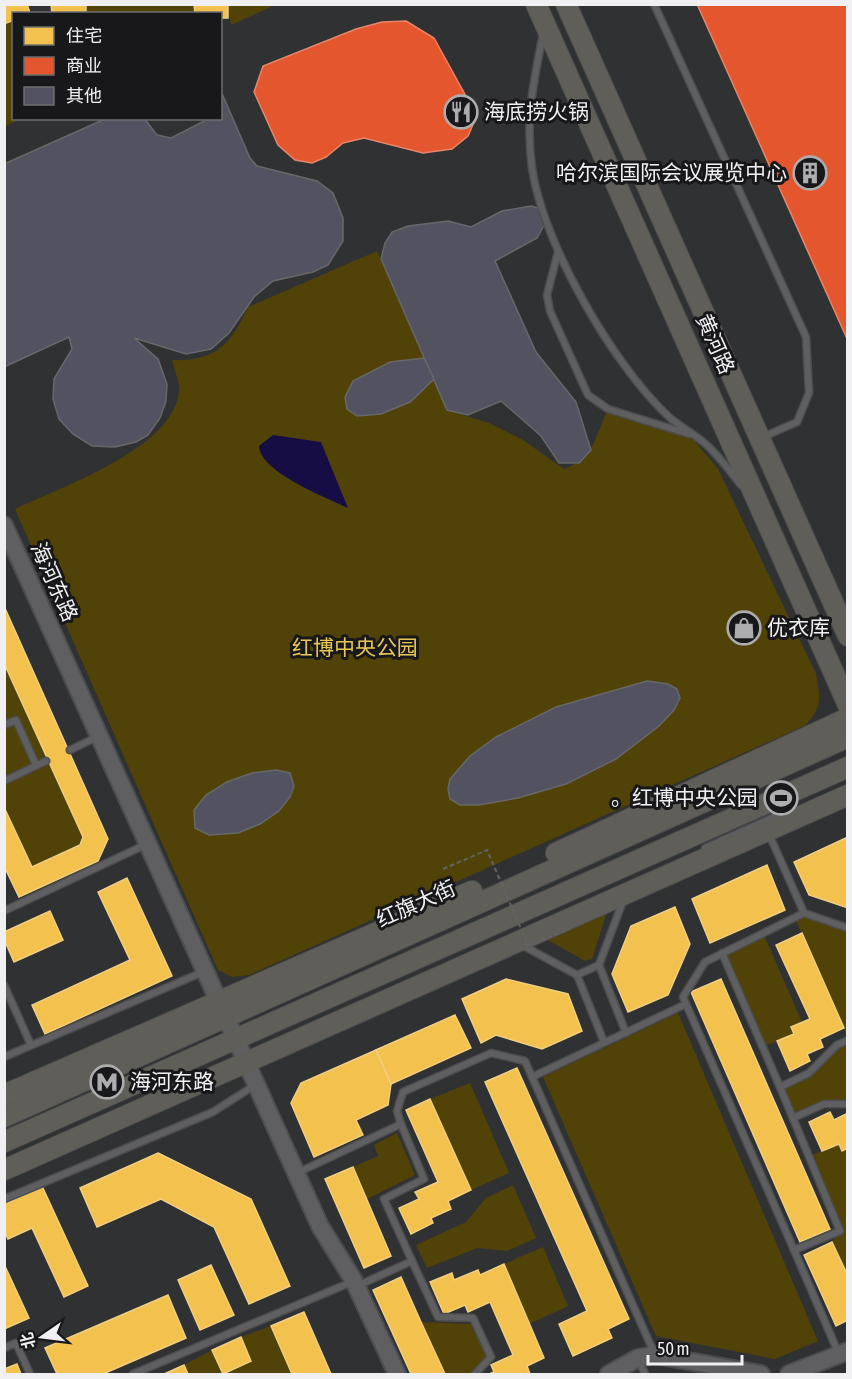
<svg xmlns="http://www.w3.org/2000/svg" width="852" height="1379" font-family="'Asap Condensed','Noto Sans SC',sans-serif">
<rect width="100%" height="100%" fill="#303133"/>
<!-- green -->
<g fill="#514307">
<polygon points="86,5 194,5 195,13 86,13"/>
<polygon points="228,5 275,5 231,25"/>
<polygon points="13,20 14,118 21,119 5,126 5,24"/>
<path d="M 377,251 L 447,410 L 489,423 L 523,440 L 564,469 C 594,458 595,437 608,409 L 667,425 L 692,438 L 718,469 L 816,674 C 820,697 823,706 806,725 L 249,975 L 232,977 L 218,970 L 15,509 C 59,488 175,448 179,391 C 180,382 174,369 172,360 C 214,362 231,345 248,307 Z"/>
<polygon points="4,663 83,837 80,845 32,867 5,807"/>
<polygon points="611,899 592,959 585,961 534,932"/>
<polygon points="804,913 847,928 847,1036 795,918"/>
<polygon points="763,933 802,1022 791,1027 794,1034 763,1047 722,953"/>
<polygon points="678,1013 818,1341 775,1359 656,1336 543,1077"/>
<polygon points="847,1040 847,1104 824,1104 793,1118 780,1087 809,1073"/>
<polygon points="470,1083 509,1173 471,1190 430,1099"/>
<polygon points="397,1133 415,1175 367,1199 353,1167 378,1156 374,1145"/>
<polygon points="839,1144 842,1150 847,1148 847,1276 832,1242 840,1231 809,1156"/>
<polygon points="513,1185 536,1238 507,1251 477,1248 427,1268 416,1245 466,1222 486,1198"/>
<polygon points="543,1247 568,1306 529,1324 504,1264"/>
<polygon points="421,1322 473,1324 486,1356 470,1374 445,1374"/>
<polygon points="271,1326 292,1374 188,1374 184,1365 212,1350 223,1374 251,1361 241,1337"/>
</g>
<!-- water -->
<path fill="#170d45" d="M 273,435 L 321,442 L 348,508 C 327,498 260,472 259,446 Z"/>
<!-- homes -->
<g fill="#f2c14e" stroke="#f1cf80" stroke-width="1.5">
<polygon points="4,4 27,4 30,13 14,14 14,20 4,24"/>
<polygon points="51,4 86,4 86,14 52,14"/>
<polygon points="194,4 228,4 228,18 220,18 220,14 195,14"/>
<polygon points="4,606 108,839 98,861 19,897 4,866 4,807 32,867 80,845 83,837 4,663"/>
<polygon points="848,837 848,908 809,895 794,862"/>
<polygon points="767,865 785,910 710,943 692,899"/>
<polygon points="127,878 172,976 45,1034 32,1005 130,960 98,892"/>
<polygon points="675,907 690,944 668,995 628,1012 612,974 631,926"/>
<polygon points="50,911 63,940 14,962 4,939 4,932"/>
<polygon points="802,933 844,1028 820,1039 823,1047 807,1054 810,1061 790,1071 777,1041 794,1034 791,1027 810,1019 776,945"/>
<polygon points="506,979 568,994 582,1031 542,1049 496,1035 481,1043 462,999"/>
<polygon points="721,979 830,1229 800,1242 691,992"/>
<polygon points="455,1015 471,1048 391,1084 376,1050"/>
<polygon points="376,1050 391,1084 388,1105 356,1120 363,1135 314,1157 291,1103 301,1083"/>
<polygon points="517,1068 629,1319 608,1329 612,1338 573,1356 559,1324 587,1311 485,1082"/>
<polygon points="430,1099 471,1190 448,1201 451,1209 431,1218 433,1223 411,1234 399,1208 419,1199 415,1192 438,1182 406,1110"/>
<polygon points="830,1112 834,1120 848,1113 848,1148 842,1151 839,1144 822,1151 809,1122"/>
<polygon points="158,1153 251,1199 290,1286 249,1304 214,1227 161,1199 97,1227 80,1188"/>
<polygon points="353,1167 391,1256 364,1268 325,1179"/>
<polygon points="42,1186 88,1286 64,1297 32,1228 8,1239 4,1230 4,1204"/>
<polygon points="832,1242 848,1276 848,1320 836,1326 804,1255"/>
<polygon points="4,1264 29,1318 4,1329"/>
<polygon points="504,1264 544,1358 527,1366 530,1374 489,1374 494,1372 491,1365 513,1355 490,1302 468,1312 465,1305 444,1314 430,1282 452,1273 454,1280 478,1270 480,1275"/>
<polygon points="211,1265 234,1315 200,1330 178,1280"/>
<polygon points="401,1277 421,1322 445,1374 411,1374 373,1290"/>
<polygon points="168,1295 186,1338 103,1374 57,1374 45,1348"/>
<polygon points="304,1312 331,1374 292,1374 271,1326"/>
<polygon points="241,1337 251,1361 223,1374 212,1350"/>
<polygon points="17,1364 21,1374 4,1374 4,1369"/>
<polygon points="184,1365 188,1374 164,1374"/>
</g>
<!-- shops -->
<g fill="#e4572e" stroke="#e88569" stroke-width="1.5">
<polygon points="697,4 848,4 848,341"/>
<polygon points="406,21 434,38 467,98 475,120 468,136 452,149 423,153 364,138 343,143 326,157 312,163 295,160 278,145 254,92 263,66 356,29 382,22"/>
</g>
<!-- building -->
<g fill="#525260" stroke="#68686a" stroke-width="1.5">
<polygon points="220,89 250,158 257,166 317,181 333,193 343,218 343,241 328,265 313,272 273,281 254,297 229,333 211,349 186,354 134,338 158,359 167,384 166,401 160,418 148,435 136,442 115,447 92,446 73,434 59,419 53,399 54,379 72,349 69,337 4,367 4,164 107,118 144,118 157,135 171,138 210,118 220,118"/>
<polygon points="531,206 545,210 547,220 537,238 495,261 536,352 576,402 591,450 579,463 559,463 541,436 501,401 468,415 447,410 381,259 385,243 392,232 408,226 448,221 471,227 502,211"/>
<polygon points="424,358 434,379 410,402 381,414 357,416 347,409 345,397 353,381 390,362"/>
<polygon points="647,681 668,684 677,689 680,698 674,710 659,726 616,759 566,784 518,798 479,805 460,805 450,799 448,789 450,779 470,756 496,737 556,707"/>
<polygon points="276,770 290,773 294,786 290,797 279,811 260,824 238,833 209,835 195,828 194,810 206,795 227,782 252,773"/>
</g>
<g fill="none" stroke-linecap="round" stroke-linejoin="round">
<!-- service casing -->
<g stroke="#4c4d4e" stroke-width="9">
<g id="service">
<polyline points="654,4 806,337 809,393 797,422 763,437"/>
<path d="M 543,33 C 534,82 525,117 532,168 C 543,244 613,365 669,417 C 679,426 691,432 702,441 C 717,453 729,470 741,485"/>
<polyline points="558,252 547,295 550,311 588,395 608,409 689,434"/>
<polyline points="4,725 16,720 36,765"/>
<polyline points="70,750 99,736"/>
<polyline points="4,781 46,761"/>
<polyline points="768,832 804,913 848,928"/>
<polyline points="705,848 783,813"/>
<polyline points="4,911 147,844"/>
<polyline points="522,945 577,975"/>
<polyline points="722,953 780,1087"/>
<polyline points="599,965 623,901"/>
<polyline points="4,985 31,1045"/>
<polyline points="604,1042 577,975 599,965 626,1033"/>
<polyline points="4,1057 203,972"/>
<polyline points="532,1077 686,1004"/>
<polyline points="793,1118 824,1104 848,1104"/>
<polyline points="401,1124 397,1111 403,1092 491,1053 525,1061 655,1355"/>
<polyline points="297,1173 401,1124 424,1179 384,1199 412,1261"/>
<polyline points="4,1199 213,1112 255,1085"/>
<polyline points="794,1250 683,997 705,962 804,913"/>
<polyline points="357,1286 412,1261 438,1317 473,1318 491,1357 475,1374"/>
<polyline points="4,1348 16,1343 30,1374"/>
<polyline points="838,1352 794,1250 840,1231 780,1087 809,1073 837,1045 848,1040"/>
<polyline points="638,1359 645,1374"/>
<polyline points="133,1374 354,1281"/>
</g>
</g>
<!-- tertiary casing -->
<g stroke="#4c4d4e" stroke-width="20">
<g id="tertiary">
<polyline points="4,525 320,1226 354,1281 397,1374"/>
<polyline points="609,1374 638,1358 655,1355 761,1374"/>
<polyline points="789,1374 848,1351"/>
</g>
</g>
<!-- primary casing -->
<g stroke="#4c4d4e" stroke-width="22">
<g id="primary">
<polyline points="536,4 848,705"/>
<polyline points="566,4 848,636"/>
<polyline points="556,853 848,718"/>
<polyline points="4,1095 472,891"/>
<polyline points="4,1117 848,737"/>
<polyline points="4,1142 848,767"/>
<polyline points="4,1170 848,795"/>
</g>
</g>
<!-- service -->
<use href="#service" stroke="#5f5f61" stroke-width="6"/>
<!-- tertiary -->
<use href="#tertiary" stroke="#5f5f61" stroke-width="16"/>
<!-- primary -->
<use href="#primary" stroke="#605e58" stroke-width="20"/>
<!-- path-bridge -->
<polyline stroke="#636365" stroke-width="2" stroke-dasharray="4.5 3" stroke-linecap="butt" points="443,869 487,850 528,945 570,929"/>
</g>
<!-- icons -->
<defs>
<g id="restaurant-ring" transform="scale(1.725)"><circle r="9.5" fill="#18181a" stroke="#adadb0" stroke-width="1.5"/><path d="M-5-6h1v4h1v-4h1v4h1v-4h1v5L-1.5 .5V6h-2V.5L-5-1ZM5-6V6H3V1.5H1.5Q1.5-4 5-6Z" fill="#adadb0"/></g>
<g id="building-ring" transform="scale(1.725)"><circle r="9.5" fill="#18181a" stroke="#adadb0" stroke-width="1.5"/><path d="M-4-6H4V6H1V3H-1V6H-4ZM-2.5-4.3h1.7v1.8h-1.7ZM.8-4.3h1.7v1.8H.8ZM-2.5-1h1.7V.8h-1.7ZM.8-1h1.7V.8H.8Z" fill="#adadb0"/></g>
<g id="shop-ring" transform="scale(1.725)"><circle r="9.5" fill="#18181a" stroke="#adadb0" stroke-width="1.5"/><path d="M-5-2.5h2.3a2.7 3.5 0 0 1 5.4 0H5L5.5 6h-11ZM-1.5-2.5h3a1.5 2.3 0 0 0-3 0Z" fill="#adadb0"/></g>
<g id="stadium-ring" transform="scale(1.725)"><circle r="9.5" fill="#18181a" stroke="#adadb0" stroke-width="1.5"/><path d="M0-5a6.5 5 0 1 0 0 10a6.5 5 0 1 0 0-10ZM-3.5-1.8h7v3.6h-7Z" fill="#adadb0"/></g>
<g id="metro-ring" transform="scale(1.725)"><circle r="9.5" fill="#18181a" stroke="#adadb0" stroke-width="1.5"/><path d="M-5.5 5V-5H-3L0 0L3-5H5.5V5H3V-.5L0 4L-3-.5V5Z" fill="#adadb0"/></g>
</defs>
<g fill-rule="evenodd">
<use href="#restaurant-ring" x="461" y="112"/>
<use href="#building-ring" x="810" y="173"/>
<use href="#shop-ring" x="744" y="628"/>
<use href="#stadium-ring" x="781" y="798"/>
<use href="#metro-ring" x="107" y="1082"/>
</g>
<g text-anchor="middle" stroke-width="6" stroke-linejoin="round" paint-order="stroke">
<!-- poi labels -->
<g font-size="21" fill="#f0f0f3" stroke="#18181a" text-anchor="start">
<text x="484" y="119">海底捞火锅</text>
<text x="787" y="180" text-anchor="end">哈尔滨国际会议展览中心</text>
<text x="767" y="635">优衣库</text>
<text x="758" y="805" text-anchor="end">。红博中央公园</text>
<text x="130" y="1089">海河东路</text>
</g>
<!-- street labels -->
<g font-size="21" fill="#f0f0f3" stroke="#18181a">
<text transform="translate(715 344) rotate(66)" y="7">黄河路</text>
<text transform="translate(54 582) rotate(66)" y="7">海河东路</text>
<text transform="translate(416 904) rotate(-24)" y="7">红旗大街</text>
</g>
<!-- park labels -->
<g font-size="21" fill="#e7c755" stroke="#18181a">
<text x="355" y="655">红博中央公园</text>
</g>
</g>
<!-- border -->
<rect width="852" height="1379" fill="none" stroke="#f0f0f3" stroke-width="12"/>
<!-- legend -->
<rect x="12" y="12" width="210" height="108" fill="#18181a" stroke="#6e6e71" stroke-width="1.5"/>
<rect x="24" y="27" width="30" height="18" fill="#f2c14e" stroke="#6e6e71" stroke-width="1.5"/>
<text x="66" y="42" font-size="18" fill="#f0f0f3">住宅</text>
<rect x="24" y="57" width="30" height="18" fill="#e4572e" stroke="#6e6e71" stroke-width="1.5"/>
<text x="66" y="72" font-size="18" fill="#f0f0f3">商业</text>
<rect x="24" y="87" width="30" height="18" fill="#525260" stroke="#6e6e71" stroke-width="1.5"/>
<text x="66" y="102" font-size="18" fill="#f0f0f3">其他</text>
<!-- north arrow -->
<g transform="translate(42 1337) rotate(256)" stroke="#18181a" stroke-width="4.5" paint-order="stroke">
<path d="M0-4.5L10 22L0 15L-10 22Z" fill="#f0f0f3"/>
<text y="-9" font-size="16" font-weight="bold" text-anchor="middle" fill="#f0f0f3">北</text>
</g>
<!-- scale -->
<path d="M648 1355v9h94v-9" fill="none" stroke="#f0f0f3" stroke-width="3"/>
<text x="657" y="1355" font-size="18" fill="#f0f0f3" stroke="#18181a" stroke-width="4.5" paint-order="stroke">50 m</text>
</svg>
